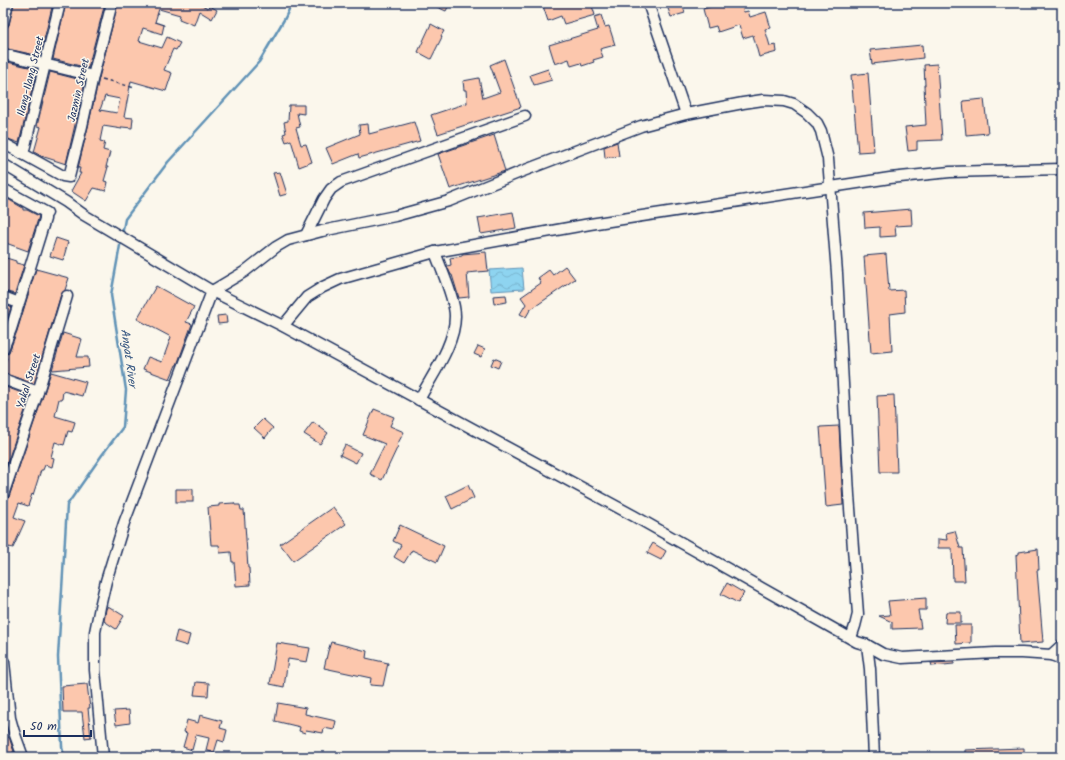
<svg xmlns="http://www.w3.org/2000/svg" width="1065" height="760" font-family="Kalam,sans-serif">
<defs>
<pattern id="water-waves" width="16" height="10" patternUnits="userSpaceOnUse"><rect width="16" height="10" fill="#8ed4f0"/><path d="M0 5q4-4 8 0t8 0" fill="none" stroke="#7ab6d0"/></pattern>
</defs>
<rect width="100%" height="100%" fill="#fbf7ec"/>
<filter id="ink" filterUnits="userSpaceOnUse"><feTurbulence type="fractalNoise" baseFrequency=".025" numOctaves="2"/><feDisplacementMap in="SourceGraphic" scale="8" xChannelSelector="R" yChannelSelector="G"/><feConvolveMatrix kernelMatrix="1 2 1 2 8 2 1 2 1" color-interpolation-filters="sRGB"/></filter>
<g filter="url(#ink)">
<!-- water -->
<polygon fill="url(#water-waves)" stroke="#6092b6" points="522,268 524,289 491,291 489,270"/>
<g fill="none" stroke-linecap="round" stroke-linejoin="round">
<!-- stream -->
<g stroke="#6092b6" stroke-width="2.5">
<polyline points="122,235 125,219 168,162 259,62 285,18 292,3"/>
<polyline points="64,757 62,746 58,657 67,505 102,455 123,427 126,390 111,295 121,240"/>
</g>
</g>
<!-- building -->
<g fill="#fcc7ad" stroke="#1b2f5e" fill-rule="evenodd">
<polygon points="14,3 53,3 40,56 3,48 3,41 6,28 9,25"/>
<polygon points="66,3 105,3 88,68 53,59"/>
<path d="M 118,3 L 197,3 L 208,8 L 210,6 L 217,10 L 212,19 L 199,11 L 194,25 L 179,19 L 180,15 L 159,9 L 155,22 L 164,25 L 162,34 L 143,28 L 139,41 L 162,48 L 167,37 L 180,43 L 176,50 L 173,49 L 164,70 L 172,73 L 166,91 L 131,81 L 124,117 L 133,118 L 132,128 L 122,127 L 122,129 L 103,126 L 100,141 L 105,142 L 103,150 L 110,152 L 106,167 L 108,167 L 104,181 L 108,182 L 106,191 L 94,188 L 86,201 L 71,191 L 81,173 L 79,173 L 80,168 L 78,168 L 88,127 L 99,78 ZM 105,96 L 120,99 L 117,113 L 100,110 Z"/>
<polygon points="428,3 450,3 446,11"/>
<polygon points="542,3 591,3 595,15 564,24 561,16 548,21"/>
<polygon points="666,3 682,3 685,13 671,17"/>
<polygon points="723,3 741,3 744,12 748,11 750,17 766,12 771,28 765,29 770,46 776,45 777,52 759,57 753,35 743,38 739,25 718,32 716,26 708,28 703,9"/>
<polygon points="601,15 605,27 609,26 615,45 600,49 603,57 593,60 594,62 582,66 581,63 571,66 569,59 555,64 549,45 598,30 594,17"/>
<polygon points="431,24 444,31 441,36 442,37 431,59 418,52"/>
<polygon points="922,45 923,58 872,64 870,50"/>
<polygon points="504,59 521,107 438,134 431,115 467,103 466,90 464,90 463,81 479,78 483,98 500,92 490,65"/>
<polygon points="3,61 37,69 19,143 3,137"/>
<polygon points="937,64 942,140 917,141 917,150 908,151 905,127 926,125 924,85 925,85 924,65"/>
<polygon points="548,69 552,80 534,85 530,75"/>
<polygon points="50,72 85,81 66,164 41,156 34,152 41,127 37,126"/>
<polygon points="868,73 874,151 858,152 851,75"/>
<polygon points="984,99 988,133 966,135 963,101"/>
<polygon points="289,105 304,105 304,114 297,113 300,127 296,128 301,145 306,144 312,162 299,167 291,140 286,142 283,134 286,133 284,122 288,121"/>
<polygon points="414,122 420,141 359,158 358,154 333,164 326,148 360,134 359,125 368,124 369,134"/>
<polygon points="494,135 505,171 450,189 438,154"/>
<polygon points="617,142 619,156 605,158 604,147"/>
<polygon points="280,172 287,194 280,196 273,173"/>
<polygon points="6,198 23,208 23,210 27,210 39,216 28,251 3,242 3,207"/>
<polygon points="911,209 912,225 895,226 896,236 880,237 880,227 865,228 864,213"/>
<polygon points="513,212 516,228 481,234 478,218"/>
<polygon points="56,238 68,242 63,260 50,256"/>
<polygon points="486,252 488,271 467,273 469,297 459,298 452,275 451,275 447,266 451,265 450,258 462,256 462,254"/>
<polygon points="886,254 889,291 904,290 905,312 890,314 892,351 871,353 864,256"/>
<polygon points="3,257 16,261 16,263 24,265 15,294 3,291"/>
<polygon points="565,266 575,279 530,310 526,317 520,314 526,304 521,297 541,283 538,278 549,270 553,275"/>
<polygon points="36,269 69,278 65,290 61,294 34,384 3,373 3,368 7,358 3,355 7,354 9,352 17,331"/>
<polygon points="156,286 194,307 186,322 192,324 177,365 176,365 170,379 143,369 148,357 162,362 171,337 137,319"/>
<polygon points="506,295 507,302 494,304 493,296"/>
<polygon points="3,304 11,307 5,325 3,324"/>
<polygon points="226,315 227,323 218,324 217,316"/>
<polygon points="63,333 82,339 77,357 88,357 89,367 52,370"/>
<polygon points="478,346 485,349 481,357 474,354"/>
<polygon points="494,358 501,361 498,368 491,365"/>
<polygon points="51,372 86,382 82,396 63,391 62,399 59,399 55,416 75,422 72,432 68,431 64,445 55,442 51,457 54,458 52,467 45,465 43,470 41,470 33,495 32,494 28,506 19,503 14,517 25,521 13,548 9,547 3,559 3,507 6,501 9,497"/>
<polygon points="3,386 30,396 3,475"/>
<polygon points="894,395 897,472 880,472 877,396"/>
<polygon points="374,409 394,417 390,426 404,432 397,445 398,446 382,480 370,474 385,444 363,435"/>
<polygon points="263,419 273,428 265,438 254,428"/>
<polygon points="313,422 328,433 320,444 304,434"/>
<polygon points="839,426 843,505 826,507 820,427"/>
<polygon points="345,445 361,453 356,463 340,455"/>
<polygon points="468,485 474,498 452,509 446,496"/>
<rect x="176" y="489" width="17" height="13"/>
<polygon points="234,503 235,505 240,505 241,510 244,510 248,568 249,568 250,585 236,586 234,562 232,562 231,552 220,553 219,545 211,545 208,507 219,506 219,504"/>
<polygon points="333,507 346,524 293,561 280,544"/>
<polygon points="400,525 444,546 437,562 412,550 404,563 394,557 401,545 393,541"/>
<polygon points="955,531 960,548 963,548 965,581 953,581 952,548 938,548 938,539 947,540 946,533"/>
<polygon points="653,543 666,551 661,560 647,553"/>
<polygon points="1038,549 1039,570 1037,570 1043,642 1020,644 1016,555 1019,554 1019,552"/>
<polygon points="727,583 744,593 738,603 721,594"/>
<polygon points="926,598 926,610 918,610 921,628 892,629 892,622 879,616 890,615 888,601"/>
<polygon points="108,606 124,616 116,629 104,621 106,609"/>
<polygon points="946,612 961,612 961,623 945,623"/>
<polygon points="955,625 971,625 971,643 956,644"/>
<polygon points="177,631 190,635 187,646 174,642"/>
<polygon points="331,642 367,651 366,658 388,663 383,686 370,685 371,678 324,668 328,651"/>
<polygon points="277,643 310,648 307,662 288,659 284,687 270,684"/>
<polygon points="954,662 954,664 932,666 931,663"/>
<polygon points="196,682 209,683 208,696 194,695"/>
<polygon points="87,684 90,708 88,708 91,737 85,738 82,712 63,712 62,686"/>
<polygon points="278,703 306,708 305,714 336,721 334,730 324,728 323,733 306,730 305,733 299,731 300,727 275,721"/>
<polygon points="129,710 130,723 116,725 114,711"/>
<polygon points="200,715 222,721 220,728 227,730 224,742 218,740 214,753 206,750 209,738 196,735 192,750 183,747 187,733 184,732 187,720 198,723"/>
<polygon points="9,737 13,749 14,751 13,751 14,757 3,757 3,738"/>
<polygon points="1024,748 1024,757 965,757 965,750"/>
</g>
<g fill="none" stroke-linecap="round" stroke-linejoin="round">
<!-- minor casing -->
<g stroke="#1b2f5e" stroke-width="13">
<g id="minor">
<polyline points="648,3 686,114"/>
<polyline points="3,23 8,3"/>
<polyline points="3,54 93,76"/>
<polyline points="3,143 63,176 69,177 82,126 93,76 112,3"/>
<polyline points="23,154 60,3"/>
<polyline points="3,164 66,202 84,215 212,291 283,326 634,516 857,642 867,645 883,654 902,658 995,653 1022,653 1051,655 1062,659"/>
<polyline points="3,189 47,213 45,216 45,219 19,303 11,329 3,349"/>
<polyline points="306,235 324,199 331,189 341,182 525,116"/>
<polyline points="3,297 19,303"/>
<polyline points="283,326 307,297 323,287 340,279 435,252 590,224 890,178 950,172 1062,169"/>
<polyline points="3,379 38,392"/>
<path d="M 419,400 C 432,375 455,345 455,316 C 455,299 441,269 435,252"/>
<polyline points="3,495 38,392 67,296"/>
<polyline points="867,645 870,669 874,757"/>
<polyline points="1051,655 1062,645"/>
<polyline points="4,662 10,718 14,732 23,757"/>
<polyline points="103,757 95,670 95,632 100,607 106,581 124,523 212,291 244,272 276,247 288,240 322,231 395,216 449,201 523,171 641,126 686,114 743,103 763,100 784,101 794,104 807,113 817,123 821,131 828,159 837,273 849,495 858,614 855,626 851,638"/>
</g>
</g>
<!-- path -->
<polyline stroke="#1b2f5e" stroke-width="1.5" stroke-dasharray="4 3" stroke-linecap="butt" points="102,79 135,88"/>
<!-- minor -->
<use href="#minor" stroke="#fbf7ec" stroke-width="10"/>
</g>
</g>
<g text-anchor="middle" stroke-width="3" stroke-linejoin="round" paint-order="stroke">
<!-- street labels -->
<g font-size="11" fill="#1b2f5e" stroke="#fbf7ec">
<text transform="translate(30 76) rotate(-76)" y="4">Ilang-Ilang Street</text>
<text transform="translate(78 90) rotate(-77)" y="4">Jazmin Street</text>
<text transform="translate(28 381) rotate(-72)" y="4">Yakal Street</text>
</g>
<!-- water labels -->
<g font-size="12" font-style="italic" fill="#385882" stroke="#fbf7ec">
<text transform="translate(129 358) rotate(82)" y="4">Angat River</text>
</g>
</g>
<!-- margin -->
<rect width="1065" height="760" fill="none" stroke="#fbf7ec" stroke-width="16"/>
<rect x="8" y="8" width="1049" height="744" fill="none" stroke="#1b2f5e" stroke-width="1.5" filter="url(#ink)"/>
<!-- scale -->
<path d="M24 730v6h67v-6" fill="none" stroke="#1b2f5e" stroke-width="2"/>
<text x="30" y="730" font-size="12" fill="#1b2f5e" stroke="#fbf7ec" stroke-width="3" paint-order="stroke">50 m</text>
</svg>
